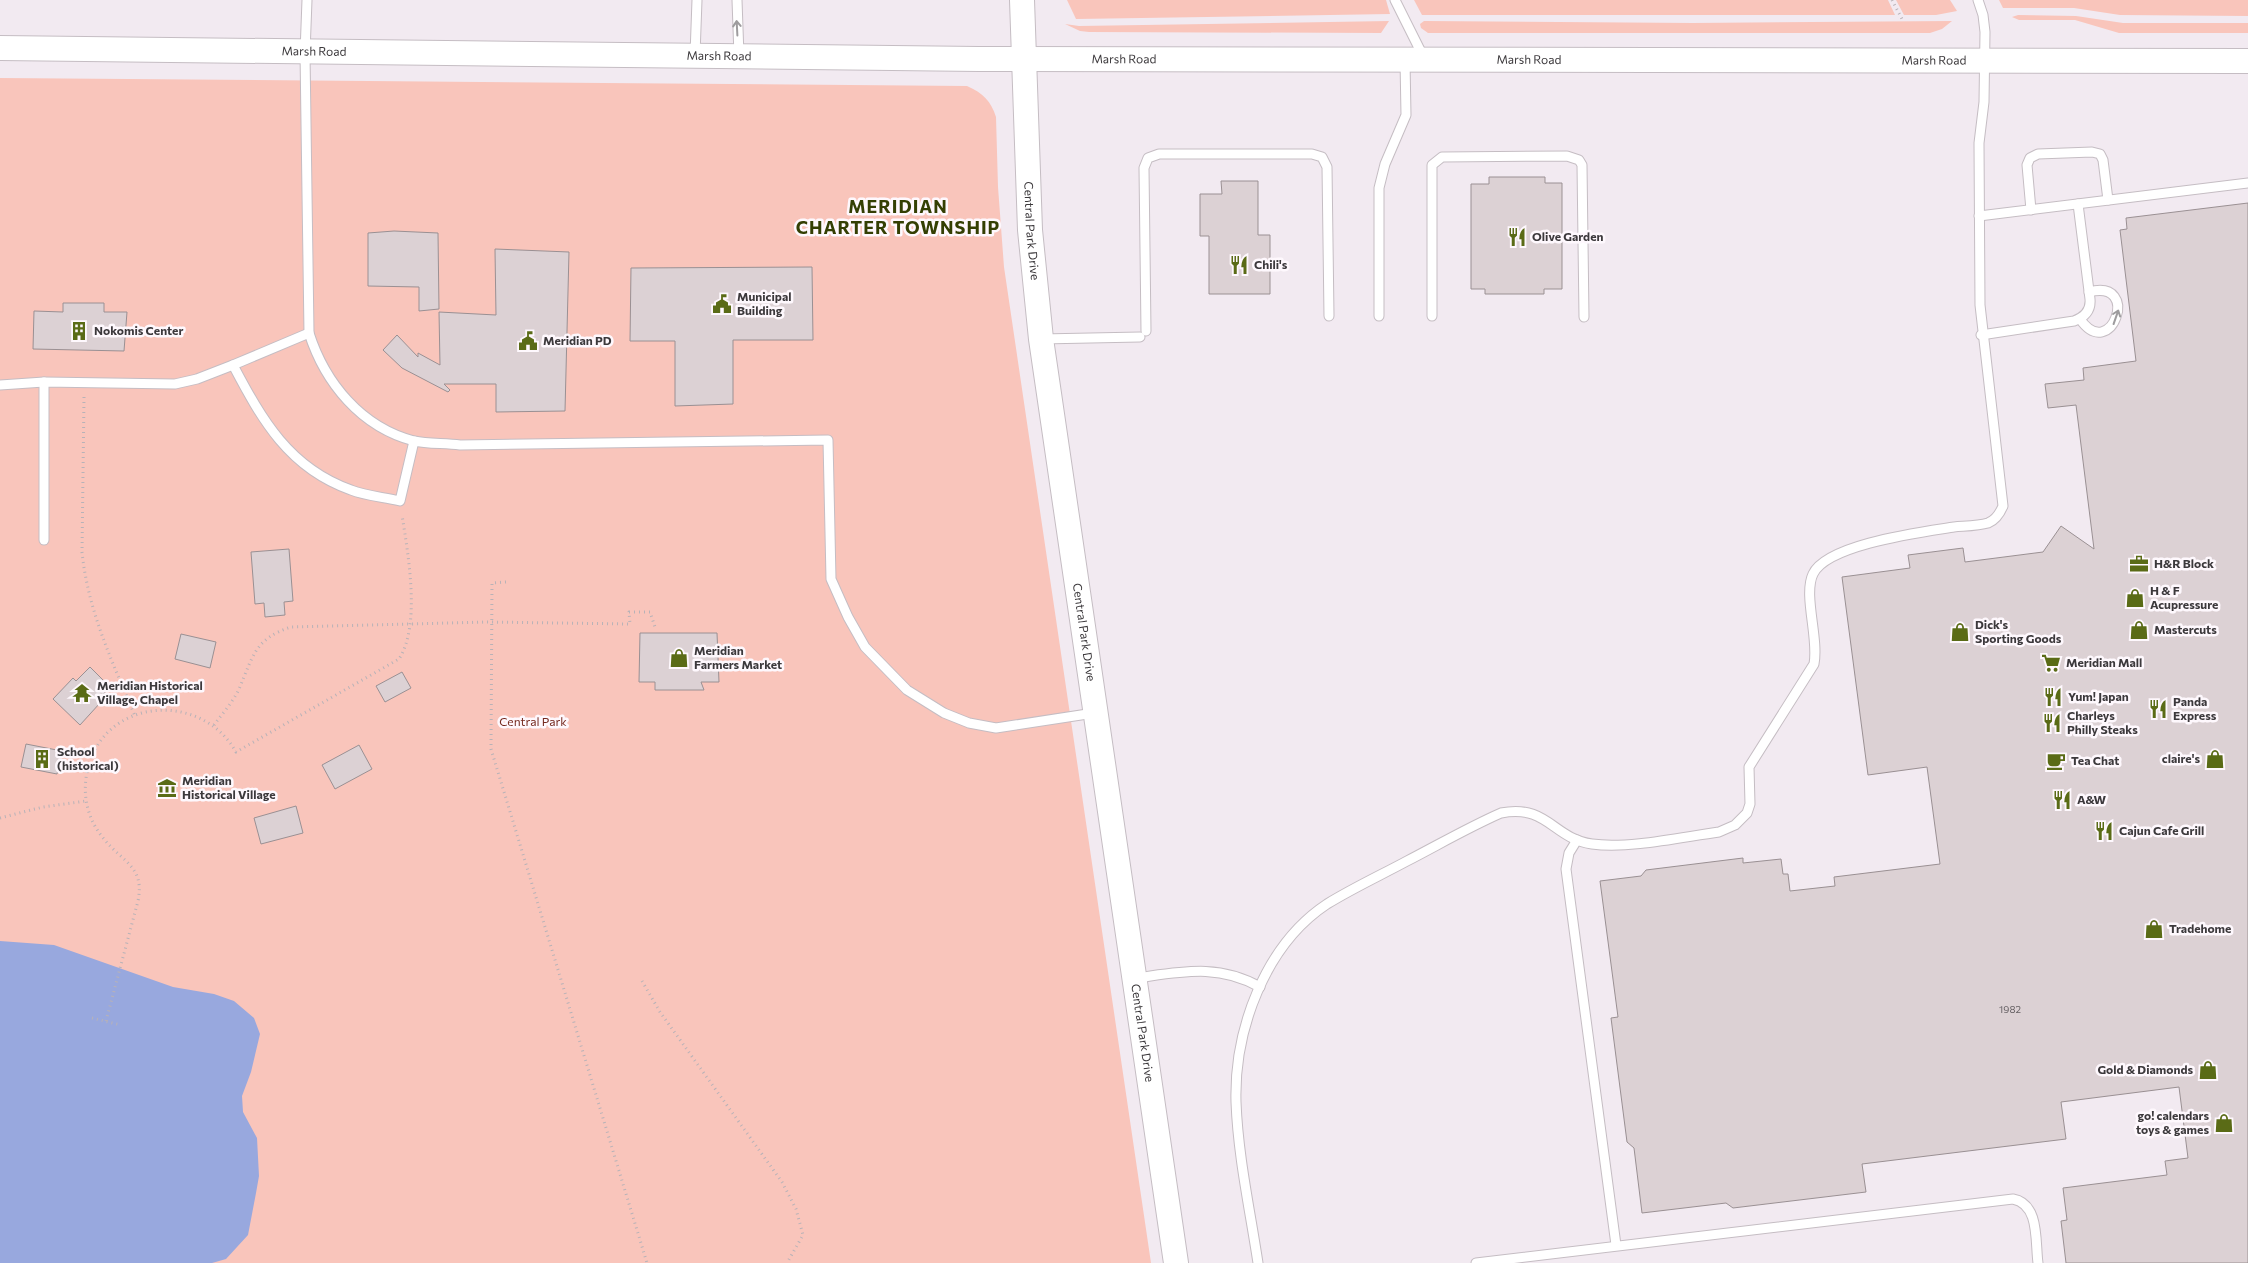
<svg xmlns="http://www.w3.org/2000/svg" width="2248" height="1263" font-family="Commissioner,sans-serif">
<rect width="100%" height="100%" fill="#f2eaf1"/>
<!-- green -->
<g fill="#f9c5bb">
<polygon points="1067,0 1386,0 1390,14 1076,19"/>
<polygon points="1414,0 1888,0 1895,15 1422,15"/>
<polygon points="1896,0 1950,0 1957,11 1936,15 1904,15"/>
<polygon points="1999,0 2248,0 2248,16 2120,15 2074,8 2003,8"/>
<polygon points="2018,15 2076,16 2123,23 2248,23 2248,33 2119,33 2075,20 2019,20 2012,17"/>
<polygon points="1389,21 1381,33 1089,32 1080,31 1065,24 1079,26"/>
<polygon points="1424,21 1693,23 1952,21 1942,29 1930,33 1428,33 1421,28 1420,24"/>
<path d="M 0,78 L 967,86 C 983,93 991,101 996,117 L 998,187 L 1004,267 L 1151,1263 L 0,1263 Z"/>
</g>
<!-- water -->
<polygon fill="#98a8de" points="0,941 54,945 173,987 214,994 234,1001 254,1018 260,1034 251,1072 242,1096 243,1112 257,1138 259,1176 256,1193 248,1235 226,1259 212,1263 0,1263"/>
<!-- building -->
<g fill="#dcd1d4" stroke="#9a9093">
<polygon points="1489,177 1545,177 1545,183 1562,183 1562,289 1544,289 1544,294 1485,294 1485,289 1471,289 1471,184 1489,184"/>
<polygon points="1221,181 1258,181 1258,235 1270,235 1270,294 1209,294 1209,236 1200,236 1200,194 1222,194"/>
<polygon points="2248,203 2248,1263 2066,1263 2061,1221 2067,1220 2063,1188 2167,1175 2165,1161 2188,1158 2179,1087 2061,1102 2066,1139 1862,1164 1866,1192 1733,1208 1726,1203 1642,1213 1634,1148 1627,1142 1611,1018 1618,1017 1600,881 1641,876 1646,870 1743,858 1743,863 1781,859 1783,874 1788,874 1790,891 1835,886 1834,877 1940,864 1927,767 1868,775 1842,577 1910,568 1908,555 1963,548 1965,562 2043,552 2061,526 2094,549 2076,405 2048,408 2045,384 2084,380 2083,368 2136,361 2120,230 2127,229 2126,218"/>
<polygon points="394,231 438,233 439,309 419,311 419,287 368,286 368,233"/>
<polygon points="495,249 569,252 565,411 496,412 496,384 444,384 450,390 448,392 402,368 383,350 397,335 418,357 418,353 440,365 439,312 496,315"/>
<polygon points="812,267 813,340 733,340 733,404 675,406 675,341 630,341 631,268"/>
<polygon points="63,303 104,303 104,312 127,312 124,351 33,349 34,311 63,312"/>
<polygon points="289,549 293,601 284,602 285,615 265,617 264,603 255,604 251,552"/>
<polygon points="640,633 717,633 719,682 701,682 704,690 655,690 655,682 639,682"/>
<polygon points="181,634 216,642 210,668 175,659"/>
<polygon points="90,667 110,687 97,701 100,703 80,725 53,699 73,678 76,681"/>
<polygon points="402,672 411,688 385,702 376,686"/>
<polygon points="26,744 62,751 57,774 21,767"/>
<polygon points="359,745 372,769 335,789 322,765"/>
<polygon points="296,806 303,833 261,844 254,818"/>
</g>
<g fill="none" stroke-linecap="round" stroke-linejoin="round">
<!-- lane casing -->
<g stroke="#c5bdc3" stroke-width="11">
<g id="lane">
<path d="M 307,0 L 305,53 L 309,333 C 325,383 361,427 414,441 C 428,444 445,443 460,445 L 828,440 L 831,579 L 848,617 L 865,647 L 907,690 L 944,713 L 969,723 L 996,728 L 1094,713"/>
<polyline points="737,0 739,56"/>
<polyline points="1395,0 1424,58"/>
<polyline points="695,55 697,0"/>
<polyline points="2031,210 2027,165 2030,158 2038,154 2092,152 2100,154 2103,160 2108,200"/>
<polyline points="1979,216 2248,183"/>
<polyline points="1379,316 1379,188 1385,164 1406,115 1405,61"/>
<polyline points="1432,316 1432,165 1442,157 1567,156 1579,160 1582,165 1584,317"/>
<path d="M 2080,319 C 2111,364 2142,278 2089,292"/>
<polyline points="1146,331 1144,168 1148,158 1159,154 1312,154 1322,157 1327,167 1329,316"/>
<path d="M 309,333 L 233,365 C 262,420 289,468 351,490 C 366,496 384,497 400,501 L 414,441"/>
<path d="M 1981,335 L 2074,321 C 2085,317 2091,310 2090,299 L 2078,204"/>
<polyline points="1041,339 1140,337"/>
<polyline points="0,385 44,382 175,384 197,379 233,365"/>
<polyline points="44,540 44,382"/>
<polyline points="1577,840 1569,853 1566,869 1616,1245"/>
<path d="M 1136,978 C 1181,972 1218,963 1260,987"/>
<path d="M 1258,1263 C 1250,1210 1238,1156 1236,1102 C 1234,1030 1265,945 1327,904 C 1353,888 1381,875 1407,861 C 1438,845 1469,827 1501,813 C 1548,804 1552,838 1592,844 C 1629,849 1682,837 1719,832 L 1735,825 L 1747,813 L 1750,804 L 1749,767 L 1814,664 C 1819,638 1803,595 1813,574 C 1827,544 1923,532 1954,527 C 1965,526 1978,526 1988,523 C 1996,520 2000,513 2003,506 L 1980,305 L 1979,143 L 1984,102 L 1985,32 L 1983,15 L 1978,0"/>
<path d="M 1476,1263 L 2013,1199 C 2040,1204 2035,1242 2038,1263"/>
</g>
</g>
<!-- secondary casing -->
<g stroke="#c5bdc3" stroke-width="26">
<g id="secondary">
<path id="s1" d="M 1022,0 L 1030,230 L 1041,339 L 1176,1263"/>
<path id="s2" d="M 0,48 L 979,59 L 2248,61"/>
</g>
</g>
<!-- path -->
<g stroke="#b8b2b7" stroke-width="3" stroke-dasharray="1 4" stroke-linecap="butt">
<polyline points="1892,0 1902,19"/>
<path d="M 84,397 L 82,552 C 88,611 112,661 135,716"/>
<polyline points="506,582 492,583 491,749 647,1263"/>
<path d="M 214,725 C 222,714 233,702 239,689 C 253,657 254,639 291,627 L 487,622 L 630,624 L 629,612 L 650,612 L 656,630"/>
<polyline points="0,818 43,807 86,801"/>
<polyline points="642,981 660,1012 782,1182 796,1209 803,1235 787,1263"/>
<polyline points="92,1018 121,1025"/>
<path d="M 106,1021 L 138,901 C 145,866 122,862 104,839 C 86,818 81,791 89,764 C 110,696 203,693 236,752 L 399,659 C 421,625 408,554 402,515"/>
</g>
<!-- lane -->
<use href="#lane" stroke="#fff" stroke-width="9"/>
<!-- secondary -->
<use href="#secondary" stroke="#fff" stroke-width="24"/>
</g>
<!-- one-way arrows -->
<defs><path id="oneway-shaft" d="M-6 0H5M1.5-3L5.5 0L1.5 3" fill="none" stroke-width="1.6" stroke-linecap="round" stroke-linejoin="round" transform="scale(1.25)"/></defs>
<g stroke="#9e9c9e">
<use href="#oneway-shaft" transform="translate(737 28) rotate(-93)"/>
<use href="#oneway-shaft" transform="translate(2116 317) rotate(-71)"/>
</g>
<!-- icons -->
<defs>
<g id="restaurant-bare" transform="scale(1.5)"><path d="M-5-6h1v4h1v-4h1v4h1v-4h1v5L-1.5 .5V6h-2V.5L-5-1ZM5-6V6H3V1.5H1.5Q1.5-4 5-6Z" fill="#5a6b16" stroke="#fef8fd" stroke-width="2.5" paint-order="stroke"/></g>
<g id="civic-bare" transform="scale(1.5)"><path d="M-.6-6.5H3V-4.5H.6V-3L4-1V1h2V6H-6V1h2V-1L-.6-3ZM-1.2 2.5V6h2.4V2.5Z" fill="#5a6b16" stroke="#fef8fd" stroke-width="2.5" paint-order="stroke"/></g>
<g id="building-bare" transform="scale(1.5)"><path d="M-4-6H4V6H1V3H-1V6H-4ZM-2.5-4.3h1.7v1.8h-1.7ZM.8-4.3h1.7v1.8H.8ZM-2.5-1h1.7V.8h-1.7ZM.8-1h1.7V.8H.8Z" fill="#5a6b16" stroke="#fef8fd" stroke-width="2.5" paint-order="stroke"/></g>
<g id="office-bare" transform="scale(1.5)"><path d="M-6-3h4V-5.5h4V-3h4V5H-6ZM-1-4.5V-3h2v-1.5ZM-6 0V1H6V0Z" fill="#5a6b16" stroke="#fef8fd" stroke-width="2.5" paint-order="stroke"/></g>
<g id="shop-bare" transform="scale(1.5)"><path d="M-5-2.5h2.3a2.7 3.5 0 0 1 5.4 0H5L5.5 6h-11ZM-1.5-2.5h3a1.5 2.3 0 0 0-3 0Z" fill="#5a6b16" stroke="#fef8fd" stroke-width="2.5" paint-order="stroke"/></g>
<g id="supermarket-bare" transform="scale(1.5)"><path d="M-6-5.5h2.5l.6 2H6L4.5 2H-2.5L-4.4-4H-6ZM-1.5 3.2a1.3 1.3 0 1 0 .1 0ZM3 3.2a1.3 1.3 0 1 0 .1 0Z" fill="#5a6b16" stroke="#fef8fd" stroke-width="2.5" paint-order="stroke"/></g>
<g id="temple-bare" transform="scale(1.5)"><path d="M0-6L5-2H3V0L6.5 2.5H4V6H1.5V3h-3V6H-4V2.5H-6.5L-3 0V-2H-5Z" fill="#5a6b16" stroke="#fef8fd" stroke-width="2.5" paint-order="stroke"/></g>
<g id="cafe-bare" transform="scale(1.5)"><path d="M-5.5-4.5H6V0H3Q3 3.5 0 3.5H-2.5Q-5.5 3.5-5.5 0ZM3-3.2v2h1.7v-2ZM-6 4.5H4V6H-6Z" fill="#5a6b16" stroke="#fef8fd" stroke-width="2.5" paint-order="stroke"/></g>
<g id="museum-bare" transform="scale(1.5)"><path d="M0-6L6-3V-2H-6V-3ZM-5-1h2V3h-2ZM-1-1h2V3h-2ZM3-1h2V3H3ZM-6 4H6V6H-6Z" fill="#5a6b16" stroke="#fef8fd" stroke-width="2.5" paint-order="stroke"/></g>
</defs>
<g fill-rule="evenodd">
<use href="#restaurant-bare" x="1517" y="237"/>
<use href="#restaurant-bare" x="1239" y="265"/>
<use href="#civic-bare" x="722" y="304"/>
<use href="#building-bare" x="79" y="331"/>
<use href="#civic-bare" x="528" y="341"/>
<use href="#office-bare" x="2139" y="564"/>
<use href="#shop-bare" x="2135" y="598"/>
<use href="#shop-bare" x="2139" y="630"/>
<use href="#shop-bare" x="1960" y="632"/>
<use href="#shop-bare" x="679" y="658"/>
<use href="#supermarket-bare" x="2051" y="663"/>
<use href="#temple-bare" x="82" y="693"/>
<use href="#restaurant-bare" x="2053" y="697"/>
<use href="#restaurant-bare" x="2158" y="709"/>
<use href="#restaurant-bare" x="2052" y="723"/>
<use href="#building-bare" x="42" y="759"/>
<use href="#shop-bare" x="2215" y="759"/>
<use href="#cafe-bare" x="2056" y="761"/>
<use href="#museum-bare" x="167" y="788"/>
<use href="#restaurant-bare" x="2062" y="800"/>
<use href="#restaurant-bare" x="2104" y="831"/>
<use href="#shop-bare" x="2154" y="929"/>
<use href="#shop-bare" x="2208" y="1070"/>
<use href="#shop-bare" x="2224" y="1123"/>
</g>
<g text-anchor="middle" stroke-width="5" stroke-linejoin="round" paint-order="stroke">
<!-- number labels -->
<g font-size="10" fill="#645f62">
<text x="2010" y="1013">1982</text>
</g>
<!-- street labels -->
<g font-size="12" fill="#3c393c" stroke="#fef8fd">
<text dy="4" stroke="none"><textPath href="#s2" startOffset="314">Marsh Road</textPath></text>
<text dy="4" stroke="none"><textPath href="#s2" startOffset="719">Marsh Road</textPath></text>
<text dy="4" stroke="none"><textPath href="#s2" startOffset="1124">Marsh Road</textPath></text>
<text dy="4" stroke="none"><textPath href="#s2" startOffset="1529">Marsh Road</textPath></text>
<text dy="4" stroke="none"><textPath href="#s2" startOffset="1934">Marsh Road</textPath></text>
<text dy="4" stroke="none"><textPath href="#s1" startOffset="231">Central Park Drive</textPath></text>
<text dy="4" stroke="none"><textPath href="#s1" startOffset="636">Central Park Drive</textPath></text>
<text dy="4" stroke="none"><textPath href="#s1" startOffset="1041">Central Park Drive</textPath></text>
</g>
<!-- poi labels -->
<g font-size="12" font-weight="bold" fill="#3c393c" stroke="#fef8fd" text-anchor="start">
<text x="1532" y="241">Olive Garden</text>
<text x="1254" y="269">Chili's</text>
<text x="737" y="301">Municipal<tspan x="737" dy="14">Building</tspan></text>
<text x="94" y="335">Nokomis Center</text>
<text x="543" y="345">Meridian PD</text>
<text x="2154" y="568">H&amp;R Block</text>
<text x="2150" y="595">H &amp; F<tspan x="2150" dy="14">Acupressure</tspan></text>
<text x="1975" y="629">Dick's<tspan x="1975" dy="14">Sporting Goods</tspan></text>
<text x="2154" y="634">Mastercuts</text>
<text x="694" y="655">Meridian<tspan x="694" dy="14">Farmers Market</tspan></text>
<text x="2066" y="667">Meridian Mall</text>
<text x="97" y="690">Meridian Historical<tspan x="97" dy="14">Village, Chapel</tspan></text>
<text x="2068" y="701">Yum! Japan</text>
<text x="2173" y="706">Panda<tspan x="2173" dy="14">Express</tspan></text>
<text x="2067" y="720">Charleys<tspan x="2067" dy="14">Philly Steaks</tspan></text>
<text x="57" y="756">School<tspan x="57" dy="14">(historical)</tspan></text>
<text x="2200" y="763" text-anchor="end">claire's</text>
<text x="2071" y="765">Tea Chat</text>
<text x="182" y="785">Meridian<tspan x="182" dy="14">Historical Village</tspan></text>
<text x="2077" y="804">A&amp;W</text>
<text x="2119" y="835">Cajun Cafe Grill</text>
<text x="2169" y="933">Tradehome</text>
<text x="2193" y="1074" text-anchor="end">Gold &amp; Diamonds</text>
<text x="2209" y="1120" text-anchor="end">go! calendars<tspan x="2209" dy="14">toys &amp; games</tspan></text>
</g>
<!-- park labels -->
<g font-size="12" fill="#74281d" stroke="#fef8fd">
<text x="533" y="726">Central Park</text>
</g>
<!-- district labels -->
<g font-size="18" font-weight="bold" letter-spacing="1" fill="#343f03" stroke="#fef8fd">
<text x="898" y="213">MERIDIAN<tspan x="898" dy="21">CHARTER TOWNSHIP</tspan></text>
</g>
</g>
</svg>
